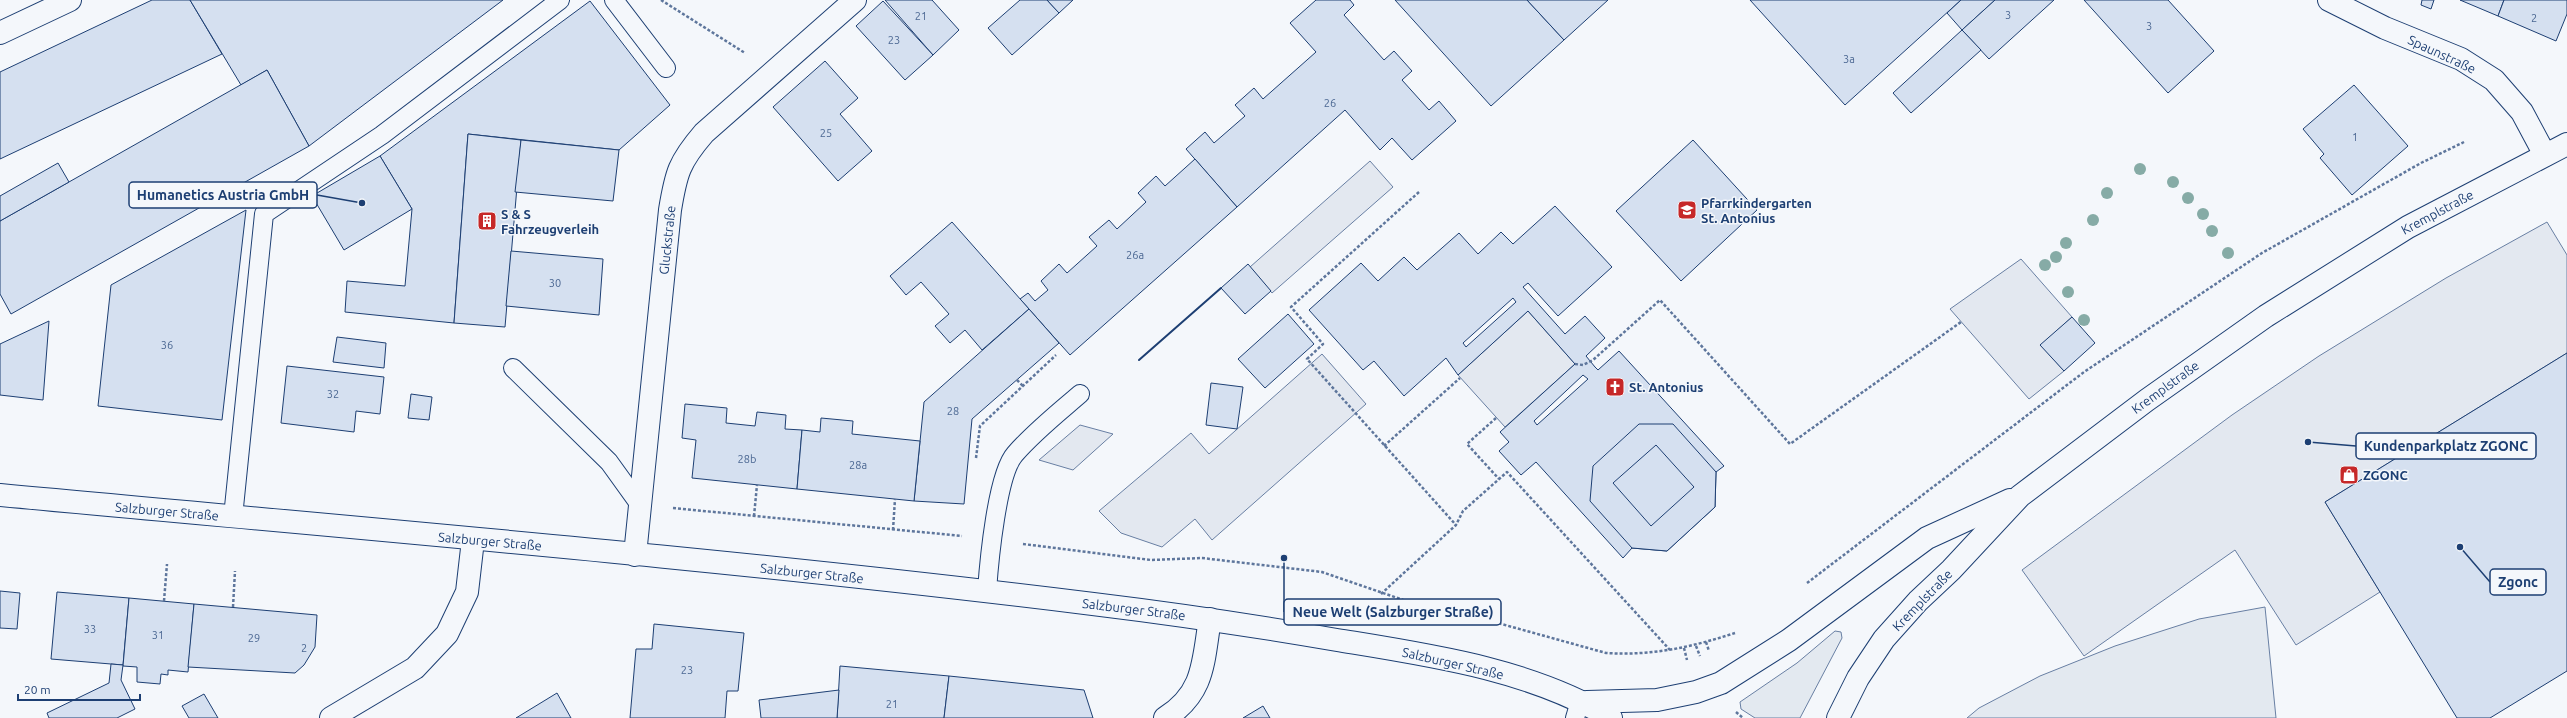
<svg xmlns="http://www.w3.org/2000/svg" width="2567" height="718" font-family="Ubuntu,sans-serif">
<rect width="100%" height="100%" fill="#f4f7fb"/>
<!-- green -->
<g fill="#e3e9f0" stroke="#687fa3">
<polygon points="2265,607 2276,718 1967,718 1979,708 2040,676 2115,646 2199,619"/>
<polygon points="1835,631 1841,632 1842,638 1800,718 1755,718 1741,709 1740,702 1797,663"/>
</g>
<!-- parking -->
<g fill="#e3e8f0" stroke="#687fa3">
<polygon points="1370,161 1393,187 1272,293 1250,267"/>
<polygon points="2547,222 2567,255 2567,353 2325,502 2380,592 2296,645 2235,550 2084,656 2022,570 2232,415 2319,356 2446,278"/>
<polygon points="2021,259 2072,317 2041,345 2064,371 2029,399 1950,309"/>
<polygon points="1528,311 1575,364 1505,427 1458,375"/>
<polygon points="1322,354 1366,404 1212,540 1195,519 1162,547 1121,533 1099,511 1191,433 1209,454"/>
<polygon points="1080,425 1113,434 1073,470 1039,460"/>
</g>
<!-- building -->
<g fill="#d5e0f0" stroke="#1d3f73" fill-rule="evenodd">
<polygon points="152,0 190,0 222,54 0,159 0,72"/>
<polygon points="190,0 503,0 309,146 267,70 241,85"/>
<polygon points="885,0 932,0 959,30 933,55"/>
<polygon points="1020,0 1047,0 1059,13 1012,55 988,28"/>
<polygon points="1047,0 1073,0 1059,13"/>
<polygon points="1316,0 1350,0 1354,5 1344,15 1384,60 1394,51 1412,71 1402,80 1429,110 1439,101 1456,121 1412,160 1392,138 1380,150 1345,110 1237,207 1186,149 1205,132 1214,143 1245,116 1235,105 1254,88 1263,99 1316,52 1290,23"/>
<polygon points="1395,0 1527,0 1564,40 1491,106"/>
<polygon points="1527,0 1608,0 1564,40"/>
<polygon points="1750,0 1961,0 1845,105"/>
<polygon points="1961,0 1995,0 1962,30 1947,13"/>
<polygon points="1995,0 2054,0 1989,59 1962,30"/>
<polygon points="2084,0 2168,0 2214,51 2168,93"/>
<polygon points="2422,0 2434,0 2431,9 2421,5"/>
<polygon points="2460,0 2504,0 2498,16"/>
<polygon points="2504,0 2567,0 2567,14 2556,41 2498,16"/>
<polygon points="590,1 670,105 619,150 468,134 454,323 345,312 347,281 405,286 412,209 380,156"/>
<polygon points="883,1 933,55 905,80 856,26"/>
<polygon points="1962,30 1981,50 1911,113 1893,93"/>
<polygon points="825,61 858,98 840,114 872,151 838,181 773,107"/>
<polygon points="267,70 309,146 11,314 0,294 0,221"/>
<polygon points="2354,85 2408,146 2352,195 2320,158 2324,154 2303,129"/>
<polygon points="468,134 521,140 505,327 454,323"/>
<polygon points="521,140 619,150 613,201 515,192"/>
<polygon points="1693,140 1757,210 1681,281 1616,211"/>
<polygon points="380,156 412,209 344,250 312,196"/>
<polygon points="1195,159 1237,207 1070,355 1020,299 1028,293 1035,301 1048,290 1041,281 1059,264 1067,273 1097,246 1089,237 1109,220 1117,229 1146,202 1138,193 1156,176 1165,186"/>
<polygon points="58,163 69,182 0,221 0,196"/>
<path d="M 1555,206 L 1612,267 L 1558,316 L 1528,283 L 1523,287 L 1565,334 L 1585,316 L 1605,338 L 1586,356 L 1595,367 L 1598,370 L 1619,351 L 1724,466 L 1716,472 L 1715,507 L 1667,551 L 1632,548 L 1623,558 L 1536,462 L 1521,475 L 1499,451 L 1509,442 L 1500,432 L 1575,364 L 1528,311 L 1458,375 L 1446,358 L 1404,396 L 1374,361 L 1363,370 L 1309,310 L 1361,263 L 1378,281 L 1404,257 L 1417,270 L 1459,233 L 1478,254 L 1501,232 L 1513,244 ZM 1513,298 L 1516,302 L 1466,347 L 1463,343 ZM 1583,375 L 1588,379 L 1537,425 L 1534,421 Z"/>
<polygon points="246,210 222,420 98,406 111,285"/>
<polygon points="952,222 1029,309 982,350 965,330 950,343 935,326 949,314 921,282 906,295 890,276"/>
<polygon points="511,251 603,259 599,315 506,306"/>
<polygon points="1248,264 1271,291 1245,314 1221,288"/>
<polygon points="1029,309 1059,343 972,419 964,504 914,501 924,402"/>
<polygon points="1288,314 1314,344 1265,388 1238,359"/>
<polygon points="2072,317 2095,343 2064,371 2040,345"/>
<polygon points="49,321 43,400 0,395 0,344"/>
<polygon points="337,337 386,343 384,368 333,362"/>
<polygon points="2567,353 2567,671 2490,718 2457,718 2325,502"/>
<polygon points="287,366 384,377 380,414 356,411 354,432 281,423"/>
<polygon points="1211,383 1243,387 1237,429 1206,425"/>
<polygon points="411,394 432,397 429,420 408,418"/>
<polygon points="685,404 727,408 726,423 755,426 757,412 786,415 785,429 802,430 797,489 692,478 696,440 682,438"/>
<polygon points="821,418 853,421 852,434 920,441 914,501 797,489 802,430 820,432"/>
<polygon points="1639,424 1673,424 1716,472 1715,507 1667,551 1632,548 1590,501 1593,466"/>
<polygon points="1656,445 1694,487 1651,526 1613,483"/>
<polygon points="0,591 20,593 17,629 0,628"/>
<polygon points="57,592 129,598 123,665 51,659"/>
<polygon points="129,598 194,604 188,672 168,670 168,675 161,674 160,684 137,682 137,667 123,666"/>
<polygon points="194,604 317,615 315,647 304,665 295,673 188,667"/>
<polygon points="654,624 744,633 738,691 727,691 725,718 630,718 636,649 652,649"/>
<polygon points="111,664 123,665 121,680 135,709 117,718 49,718 47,713 109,683"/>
<polygon points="840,666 949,676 944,718 837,718"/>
<polygon points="949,676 1084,690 1093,718 944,718"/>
<polygon points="839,690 837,718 761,718 759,700"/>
<polygon points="557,693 571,718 516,718"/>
<polygon points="204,694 218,718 189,718 182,706"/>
<polygon points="1263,706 1270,718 1243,718"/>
</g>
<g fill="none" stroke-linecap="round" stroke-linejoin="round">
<!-- service casing -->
<g stroke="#1d3f73" stroke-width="20">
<g id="service">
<polyline points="614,0 666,68"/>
<polyline points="513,368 609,462 640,505"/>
<polyline points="233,517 264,214 382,135 560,0"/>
<path d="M 987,591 C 989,562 997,474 1015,454 C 1034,432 1058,413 1080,394"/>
<polyline points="1575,718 1580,701"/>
</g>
</g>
<!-- minor casing -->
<g stroke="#1d3f73" stroke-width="24">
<g id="minor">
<polyline points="2329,0 2385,28 2461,59 2494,80 2522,112 2545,155"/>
<polyline points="0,33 70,0"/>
<path d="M 635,555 L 670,210 C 676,173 679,162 704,133 L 855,0"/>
<polyline points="331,718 415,668 447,634 467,592 473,540"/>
<path d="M 1165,718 C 1205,693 1203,661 1210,619"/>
</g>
</g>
<!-- primary casing -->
<g stroke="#1d3f73" stroke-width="24">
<g id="primary">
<path d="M 0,495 C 365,529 730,559 1093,604 C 1175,614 1256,626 1337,640 C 1429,655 1530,669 1611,718"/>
<polyline points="1587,702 1657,700 1696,692 1721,683 1789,640 1927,538 2010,500"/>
<polyline points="1838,718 1858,678 1884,639 1918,601 1951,570 2020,496 2147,400 2266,316 2408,227 2567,144"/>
</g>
</g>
<!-- path -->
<g stroke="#5e769c" stroke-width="2.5" stroke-dasharray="3 2" stroke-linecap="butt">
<polyline points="661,0 745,53"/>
<polyline points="1419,192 1291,307 1323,344 1307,359 1456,525"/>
<polyline points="1575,364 1583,365 1593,360 1660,300 1790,444 1961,322"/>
<polyline points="1017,380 1023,386"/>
<polyline points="1496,418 1467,444 1499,479"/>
<polyline points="1384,446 1460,378"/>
<polyline points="976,458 980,426 1056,355"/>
<polyline points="673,508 962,536"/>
<polyline points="754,516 757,485"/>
<polyline points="893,530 895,499"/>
<path d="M 1023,544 L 1151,560 L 1202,558 L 1322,572 L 1412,603 L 1469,615 L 1606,653 C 1652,656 1692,647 1735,633"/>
<polyline points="1807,583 2084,372 2262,253 2421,163 2464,142"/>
<polyline points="1381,594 1456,525 1463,511 1507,472 1670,650"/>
<polyline points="164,601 167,564"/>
<polyline points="233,607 235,571"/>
<polyline points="1706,642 1709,651"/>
<polyline points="1696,646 1700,656"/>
<polyline points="1684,648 1687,660"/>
<polyline points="1736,712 1743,718"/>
</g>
<!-- service -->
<use href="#service" stroke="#f4f7fb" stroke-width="18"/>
<!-- minor -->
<use href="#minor" stroke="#f4f7fb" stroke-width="22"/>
<!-- primary -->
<use href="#primary" stroke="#f4f7fb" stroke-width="22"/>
<!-- wall -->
<polyline stroke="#1d3f73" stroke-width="2" points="1139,360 1221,288"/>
</g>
<!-- trees -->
<g fill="#86aba6">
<circle cx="2140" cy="169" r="6"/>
<circle cx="2173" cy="182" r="6"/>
<circle cx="2107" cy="193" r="6"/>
<circle cx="2188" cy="198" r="6"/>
<circle cx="2203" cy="214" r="6"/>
<circle cx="2093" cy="220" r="6"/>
<circle cx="2212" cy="231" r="6"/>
<circle cx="2066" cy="243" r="6"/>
<circle cx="2228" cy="253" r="6"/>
<circle cx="2056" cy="257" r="6"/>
<circle cx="2045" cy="265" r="6"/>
<circle cx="2068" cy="292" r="6"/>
<circle cx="2084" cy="320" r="6"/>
</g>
<!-- icons -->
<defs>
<g id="school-square" transform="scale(1)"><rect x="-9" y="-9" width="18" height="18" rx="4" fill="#c62828" stroke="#f4f7fb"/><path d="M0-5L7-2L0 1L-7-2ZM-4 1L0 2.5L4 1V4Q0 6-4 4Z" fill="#fff"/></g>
<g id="building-square" transform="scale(1)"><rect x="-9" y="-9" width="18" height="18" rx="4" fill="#c62828" stroke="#f4f7fb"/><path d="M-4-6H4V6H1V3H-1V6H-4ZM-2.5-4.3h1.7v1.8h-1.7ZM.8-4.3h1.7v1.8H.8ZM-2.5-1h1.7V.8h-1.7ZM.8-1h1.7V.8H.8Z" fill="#fff"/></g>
<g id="church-square" transform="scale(1)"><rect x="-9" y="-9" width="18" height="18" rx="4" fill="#c62828" stroke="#f4f7fb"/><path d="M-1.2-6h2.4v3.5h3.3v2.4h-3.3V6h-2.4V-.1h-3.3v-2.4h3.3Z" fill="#fff"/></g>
<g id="shop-square" transform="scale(1)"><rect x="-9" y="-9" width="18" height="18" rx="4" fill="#c62828" stroke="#f4f7fb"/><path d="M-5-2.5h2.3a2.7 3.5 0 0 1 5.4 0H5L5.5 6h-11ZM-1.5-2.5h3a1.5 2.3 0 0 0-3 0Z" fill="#fff"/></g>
</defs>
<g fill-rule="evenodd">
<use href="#school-square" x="1687" y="210"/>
<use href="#building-square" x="487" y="221"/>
<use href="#church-square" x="1615" y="387"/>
<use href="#shop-square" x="2349" y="475"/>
</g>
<g text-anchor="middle" stroke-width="3" stroke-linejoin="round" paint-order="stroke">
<!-- number labels -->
<g font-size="11" fill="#4b6792">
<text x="2008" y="19">3</text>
<text x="921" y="20">21</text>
<text x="2534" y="22">2</text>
<text x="2149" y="30">3</text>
<text x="894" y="44">23</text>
<text x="1849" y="63">3a</text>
<text x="1330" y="107">26</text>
<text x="826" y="137">25</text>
<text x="2355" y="141">1</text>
<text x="1135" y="259">26a</text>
<text x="555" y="287">30</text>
<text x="167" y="349">36</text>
<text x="333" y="398">32</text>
<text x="953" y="415">28</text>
<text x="747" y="463">28b</text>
<text x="858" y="469">28a</text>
<text x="90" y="633">33</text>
<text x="158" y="639">31</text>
<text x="254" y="642">29</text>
<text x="304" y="652">2</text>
<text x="687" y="674">23</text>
<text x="892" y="708">21</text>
</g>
<!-- street labels -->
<g font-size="13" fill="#1d3f73" stroke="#f4f7fb">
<text transform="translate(2442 54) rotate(25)" y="5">Spaunstraße</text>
<text transform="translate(2437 212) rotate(-28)" y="5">Kremplstraße</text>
<text transform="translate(667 240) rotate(-84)" y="5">Gluckstraße</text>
<text transform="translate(2165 387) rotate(-36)" y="5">Kremplstraße</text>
<text transform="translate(167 511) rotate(5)" y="5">Salzburger Straße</text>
<text transform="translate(490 541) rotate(5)" y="5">Salzburger Straße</text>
<text transform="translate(812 573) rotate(6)" y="5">Salzburger Straße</text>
<text transform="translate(1922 600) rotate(-46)" y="5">Kremplstraße</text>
<text transform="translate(1134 609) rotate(7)" y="5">Salzburger Straße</text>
<text transform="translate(1453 663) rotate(13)" y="5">Salzburger Straße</text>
</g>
<!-- poi labels -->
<g font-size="13" font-weight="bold" fill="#1d3f73" stroke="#f4f7fb" text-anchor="start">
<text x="1701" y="208">Pfarrkindergarten<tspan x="1701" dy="15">St. Antonius</tspan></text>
<text x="501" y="219">S &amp; S<tspan x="501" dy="15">Fahrzeugverleih</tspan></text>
<text x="1629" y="392">St. Antonius</text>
<text x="2363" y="480">ZGONC</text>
</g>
</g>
<!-- callouts -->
<path fill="none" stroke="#1d3f73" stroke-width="1.5" d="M362 203L317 195M2308 442L2356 446M2460 547L2490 582M1284 558L1284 612"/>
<g fill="#1d3f73" stroke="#f4f7fb" stroke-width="1.5">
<circle cx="362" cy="203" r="4"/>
<circle cx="2308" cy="442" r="4"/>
<circle cx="2460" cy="547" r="4"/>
<circle cx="1284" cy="558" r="4"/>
</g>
<g fill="#f4f7fb" stroke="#1d3f73" stroke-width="1.5">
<rect x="129" y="182" width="188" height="26" rx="4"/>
<rect x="2356" y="433" width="180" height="26" rx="4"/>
<rect x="2490" y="569" width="56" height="26" rx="4"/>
<rect x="1284" y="599" width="217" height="26" rx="4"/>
</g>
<g font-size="14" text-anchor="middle" font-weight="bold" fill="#1d3f73">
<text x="223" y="200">Humanetics Austria GmbH</text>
<text x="2446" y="451">Kundenparkplatz ZGONC</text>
<text x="2518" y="587">Zgonc</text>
<text x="1393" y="617">Neue Welt (Salzburger Straße)</text>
</g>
<!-- scale -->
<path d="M18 694v6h122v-6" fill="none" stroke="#1d3f73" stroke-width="2"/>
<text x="24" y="694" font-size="12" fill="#1d3f73" stroke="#f4f7fb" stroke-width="3" paint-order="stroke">20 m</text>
</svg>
